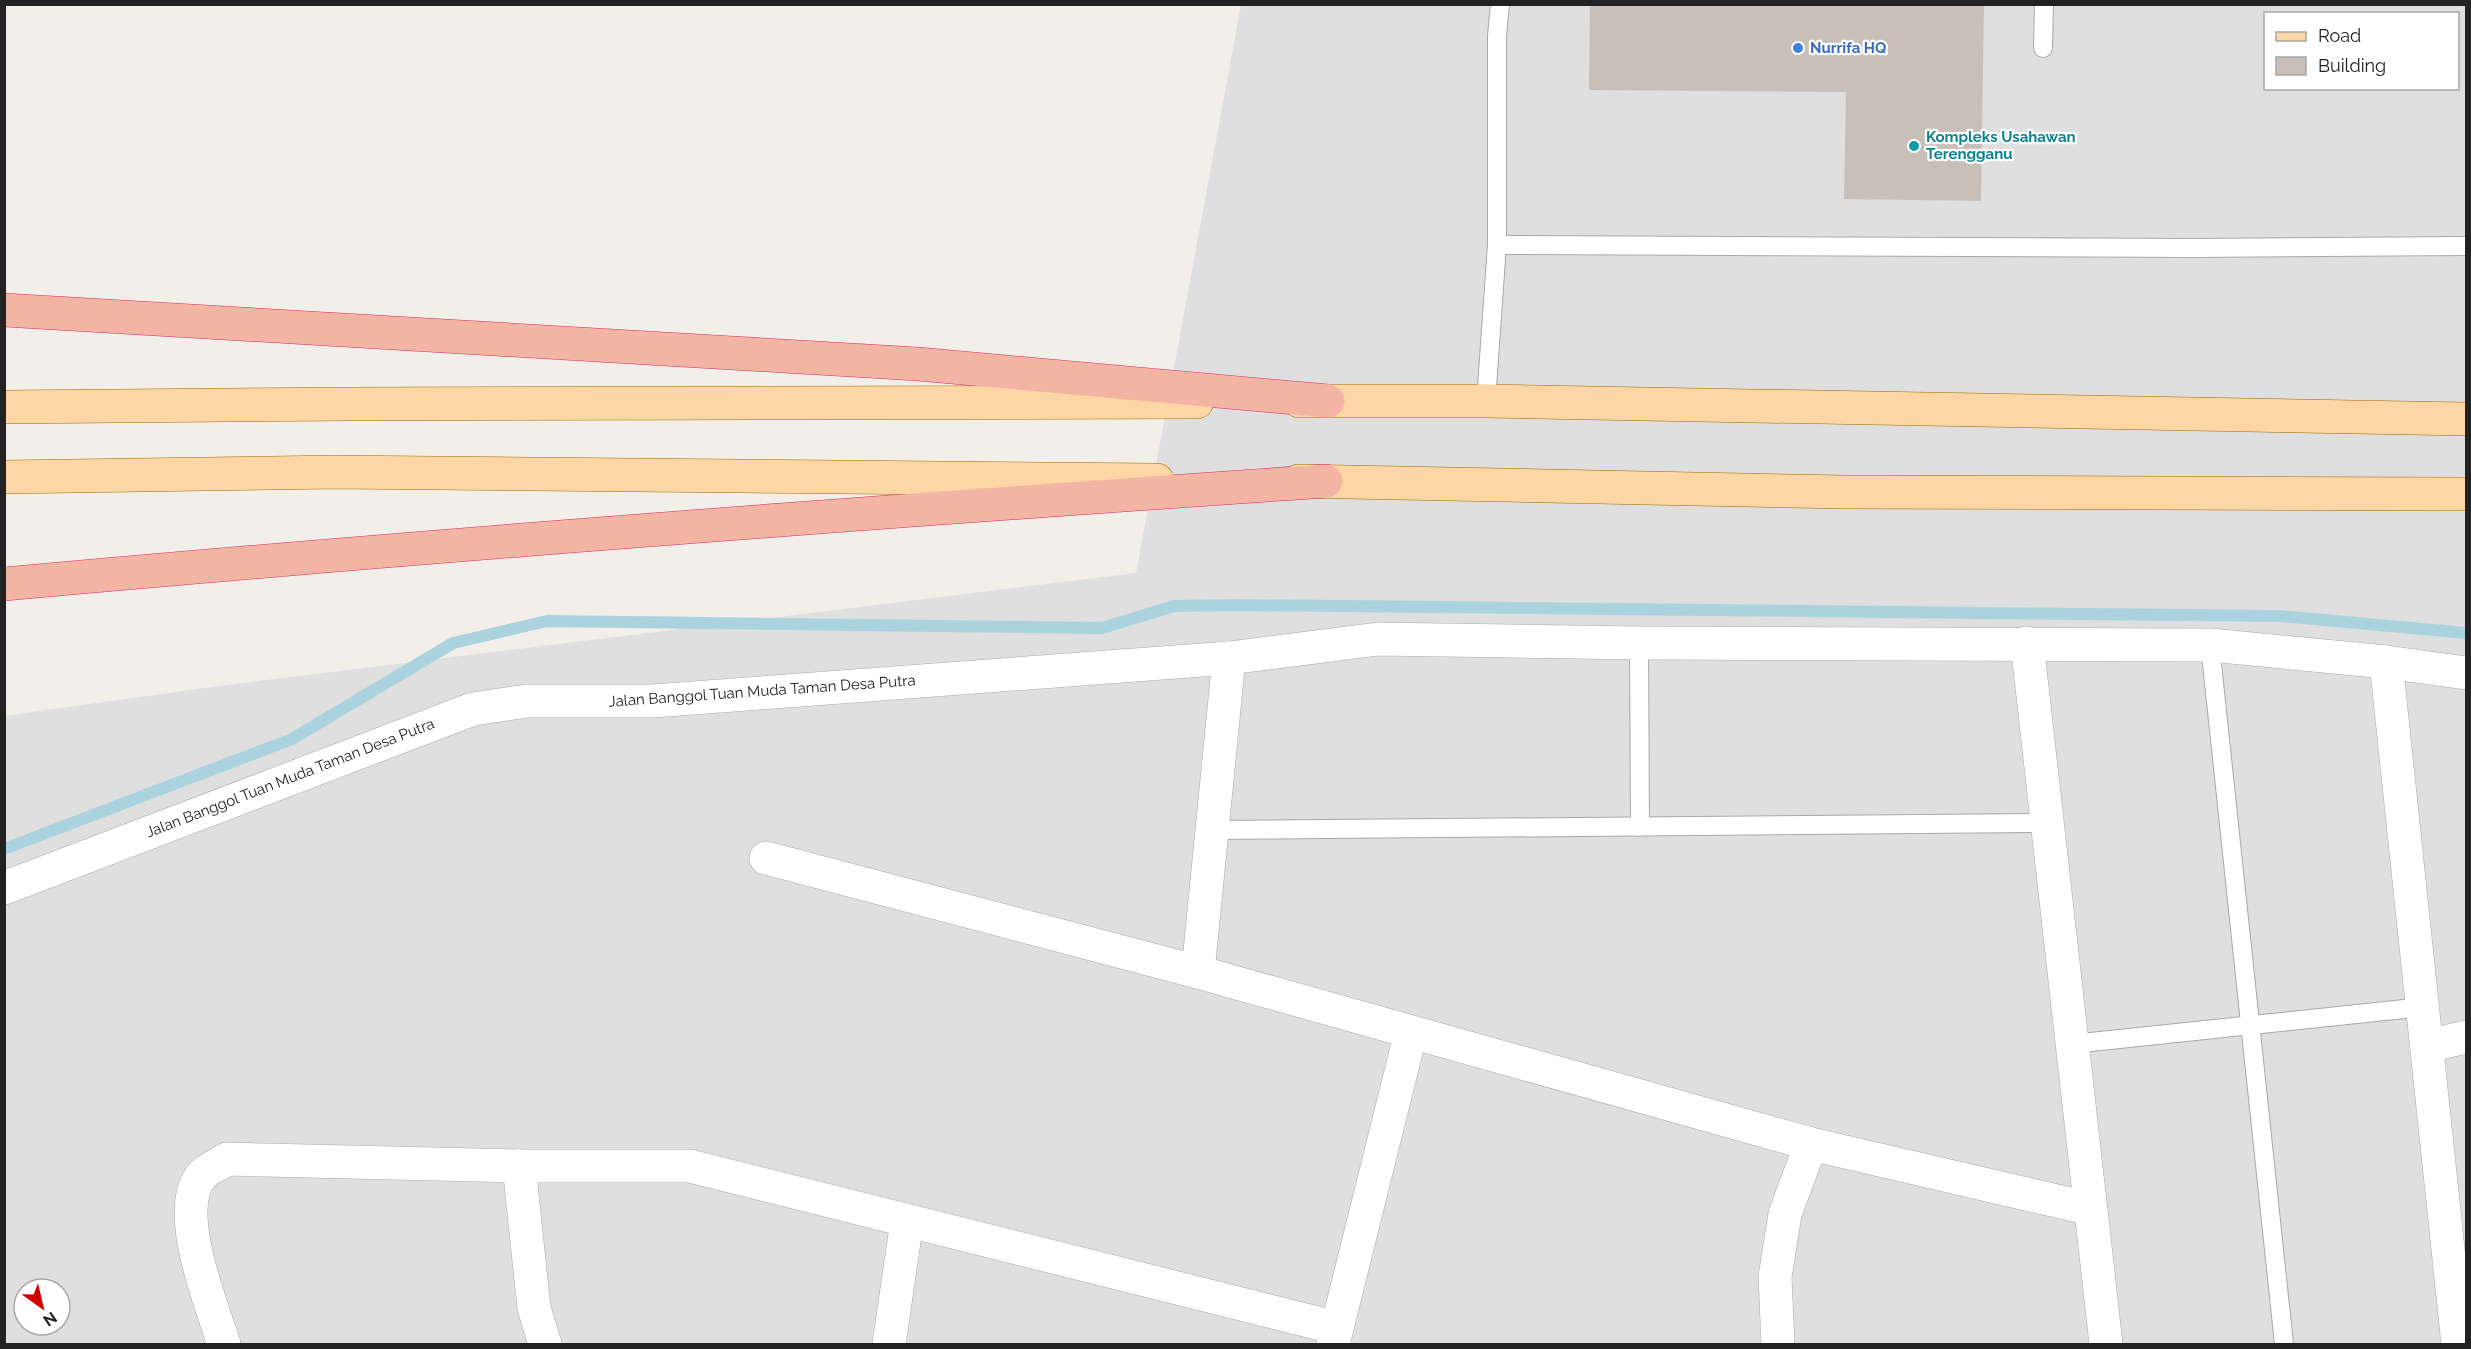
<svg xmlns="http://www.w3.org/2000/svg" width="2471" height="1349" font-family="Raleway,sans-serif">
<rect width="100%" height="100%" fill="#f2efe9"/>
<!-- residential -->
<path fill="#e0dfdf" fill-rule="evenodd" d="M 1241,5 L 2466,5 L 2466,1344 L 5,1344 L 4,716 L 226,685 L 1136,573 ZM 2266,14 L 2458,14 L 2458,88 L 2266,88 ZM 24,1289 L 60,1289 L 60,1325 L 24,1325 Z"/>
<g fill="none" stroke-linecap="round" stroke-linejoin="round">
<!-- stream -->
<polyline stroke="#aad3df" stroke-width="12" points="4,849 292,739 453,643 547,621 1102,628 1174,606 1236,605 2280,616 2466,633"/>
</g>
<!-- building -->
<polygon fill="#c7bfb8" points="1590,4 1984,4 1981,201 1844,199 1846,92 1589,90"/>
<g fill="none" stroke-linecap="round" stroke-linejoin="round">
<!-- service casing -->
<g stroke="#a9a9a9" stroke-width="20">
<g id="service">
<polyline points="2043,48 2044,4"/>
<polyline points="1497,245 2194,248 2466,246"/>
<polyline points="1486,401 1497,245 1497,36 1500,4"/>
<polyline points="1639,643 1640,827"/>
<polyline points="2210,645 2284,1344"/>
<polyline points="1212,830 2047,823"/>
<polyline points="2072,1044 2423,1007"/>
</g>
</g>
<!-- minor casing -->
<g stroke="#a9a9a9" stroke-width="34">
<g id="minor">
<polyline points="2027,643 2106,1344"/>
<polyline points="2386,662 2458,1344"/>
<polyline points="766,858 1198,972 1811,1144 2091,1209"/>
<polyline points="4,888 473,709 527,701 653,701 1229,658 1378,639 1639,643 2210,645 2386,662 2466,673"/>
<polyline points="1198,972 1229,658"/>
<polyline points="2427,1046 2466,1037"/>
<polyline points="519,1166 534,1308 545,1344"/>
<path d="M 224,1344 C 212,1306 171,1207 203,1174 C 209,1168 220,1164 227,1159 L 519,1166 L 690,1166 L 1337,1328"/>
<polyline points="889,1344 907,1221"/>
<polyline points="1333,1344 1411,1032"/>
<polyline points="1778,1344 1775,1277 1785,1214 1811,1144"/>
</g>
</g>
<!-- primary casing -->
<g stroke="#a06b00" stroke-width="34">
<g id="primary">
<polyline points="1299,401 1486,401 2466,419"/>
<polyline points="4,407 346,404 1197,402"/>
<polyline points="4,477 335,472 1157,480"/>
<polyline points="1298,481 1844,492 2466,494"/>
</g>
</g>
<!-- trunk casing -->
<g stroke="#dc2a67" stroke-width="34">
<g id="trunk">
<polyline points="4,310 918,364 1328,401"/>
<path d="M 4,584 C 445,544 885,511 1326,481"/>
</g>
</g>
<!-- service -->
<use href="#service" stroke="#fff" stroke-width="18"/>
<!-- minor -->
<use href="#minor" stroke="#fff" stroke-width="33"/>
<!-- primary -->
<use href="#primary" stroke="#fcd6a4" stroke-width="33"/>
<!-- trunk -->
<use href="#trunk" stroke="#f2b4a3" stroke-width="33"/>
</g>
<!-- markers -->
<circle fill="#3f7fe0" stroke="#fff" stroke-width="2" cx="1798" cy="48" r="6"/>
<circle fill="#0f9aa8" stroke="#fff" stroke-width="2" cx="1914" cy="146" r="6"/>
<g text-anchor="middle" stroke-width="4.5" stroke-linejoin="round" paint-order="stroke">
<!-- shop labels -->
<g font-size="15" font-weight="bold" fill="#366cbe" stroke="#fff" text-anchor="start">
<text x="1810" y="53">Nurrifa HQ</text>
</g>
<!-- culture labels -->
<g font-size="15" font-weight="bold" fill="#0d838f" stroke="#fff" text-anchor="start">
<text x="1926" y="142">Kompleks Usahawan<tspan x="1926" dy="17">Terengganu</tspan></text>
</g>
<!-- street labels -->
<g font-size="15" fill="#222" stroke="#fff">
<text transform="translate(762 691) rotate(-4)" y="5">Jalan Banggol Tuan Muda Taman Desa Putra</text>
<text transform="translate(290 778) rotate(-21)" y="5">Jalan Banggol Tuan Muda Taman Desa Putra</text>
</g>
</g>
<!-- border -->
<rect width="2471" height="1349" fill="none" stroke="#222222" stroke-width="12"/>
<!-- legend -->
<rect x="2264" y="12" width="195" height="78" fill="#ffffff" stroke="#a7a7a7" stroke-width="1.5"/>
<rect x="2276" y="32" width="30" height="9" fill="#fcd6a4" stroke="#a7a7a7" stroke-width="1.5"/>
<text x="2318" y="42" font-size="18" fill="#222222">Road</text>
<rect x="2276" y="57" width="30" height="18" fill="#c7bfb8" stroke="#a7a7a7" stroke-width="1.5"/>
<text x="2318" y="72" font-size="18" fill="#222222">Building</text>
<!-- north arrow -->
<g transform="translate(42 1307) rotate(146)"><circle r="28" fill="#ffffff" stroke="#a7a7a7" stroke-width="1.5"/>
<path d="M0-4.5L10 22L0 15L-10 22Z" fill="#d40000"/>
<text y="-9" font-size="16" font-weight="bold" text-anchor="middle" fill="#222222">N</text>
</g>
</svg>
